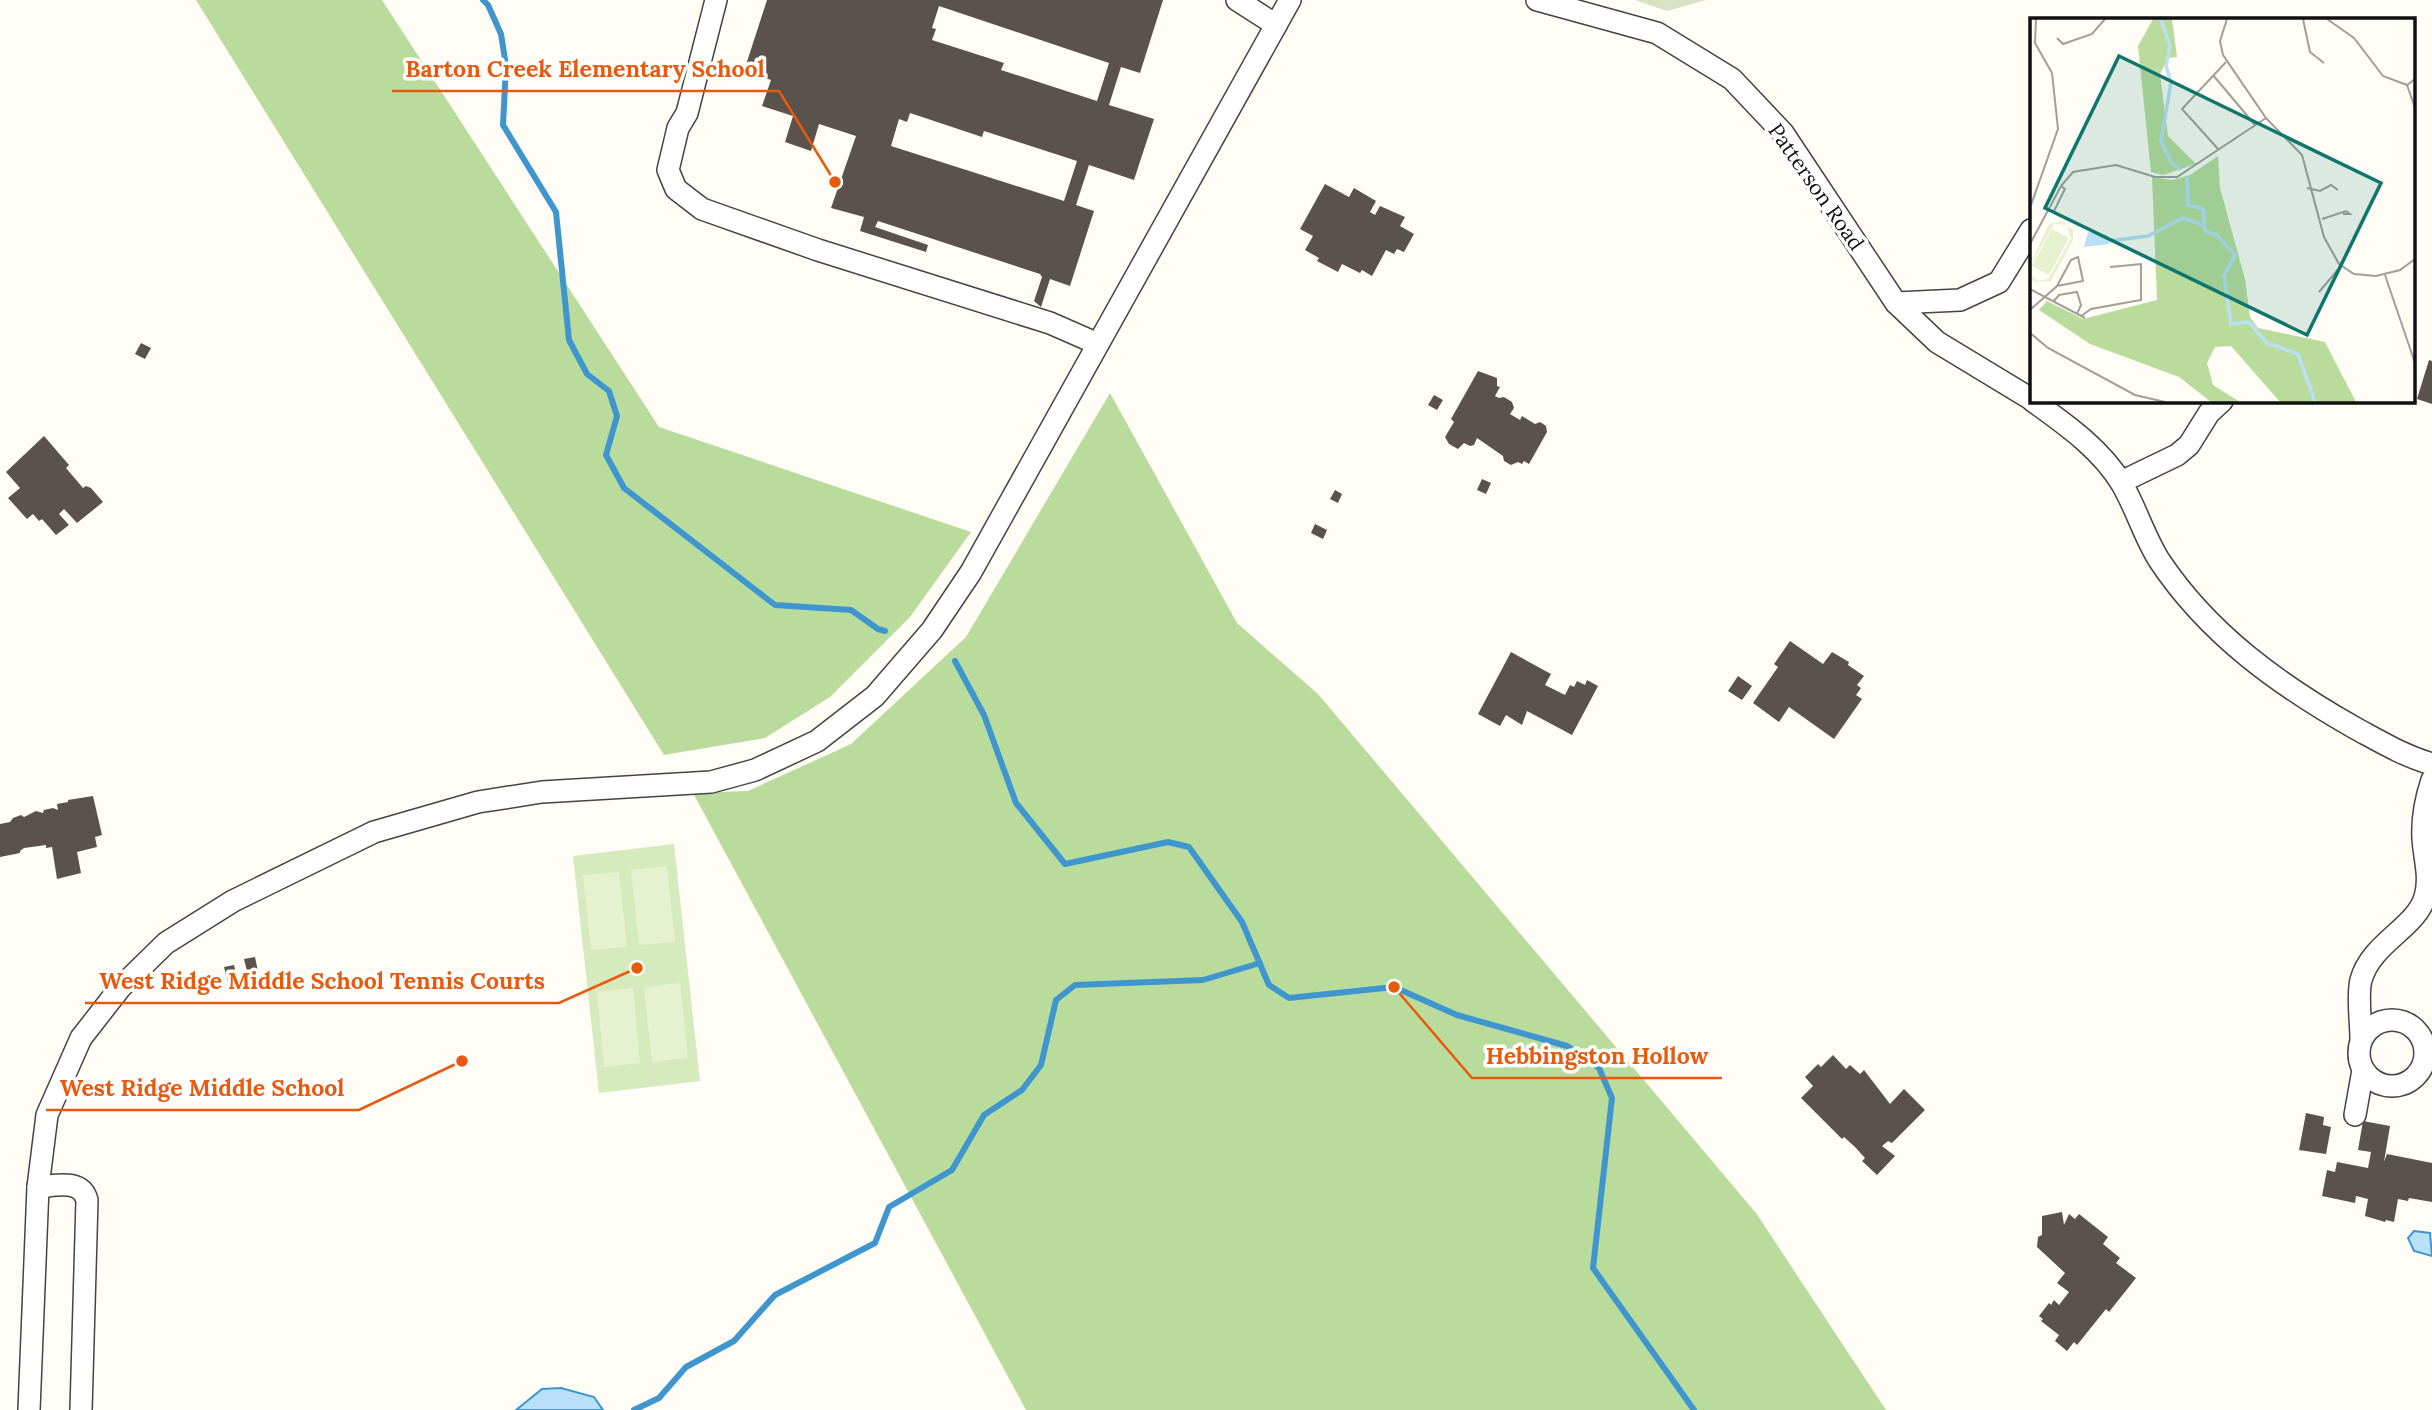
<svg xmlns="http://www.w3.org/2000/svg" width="2432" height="1410" font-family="Lora,serif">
<rect width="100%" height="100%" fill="#fffdf5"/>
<!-- green -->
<polygon fill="#d5ebbd" points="674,844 700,1081 599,1093 573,856"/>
<!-- forest -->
<g fill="#b9dc9c">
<polygon points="196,0 382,0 659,427 971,532 910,617 830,697 765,738 664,755"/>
<polygon points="1110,393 1237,623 1318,694 1756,1213 1886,1410 1026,1410 693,793 748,791 851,744 966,637"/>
</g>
<!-- cemetery -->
<polygon fill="#d9e3c4" points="1635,0 1706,0 1667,11"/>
<!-- pitch -->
<g fill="#e6f2cf">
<polygon points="667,866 675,942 639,945 631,870"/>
<polygon points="619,872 627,947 591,950 583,875"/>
<polygon points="680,983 688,1058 652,1062 644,987"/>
<polygon points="633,988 640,1063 604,1067 597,992"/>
</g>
<!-- water -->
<g fill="#b9e0f7" stroke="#3f96cf" stroke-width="2">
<polygon points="2414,1231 2430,1233 2432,1256 2414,1251 2408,1238"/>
<polygon points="561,1388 594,1397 603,1410 516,1410 542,1389"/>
</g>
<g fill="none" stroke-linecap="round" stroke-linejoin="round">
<!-- stream -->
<g stroke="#3f96cf" stroke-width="6">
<polyline points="483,0 488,5 501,34 506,66 503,125 556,212 569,340 587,374 609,391 617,416 606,455 624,488 775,605 851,610 878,629 885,631"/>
<polyline points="955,661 984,715 1016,803 1065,864 1168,842 1189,847 1242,922 1269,985 1289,998 1394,987 1457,1015 1567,1046 1599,1068 1612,1098 1593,1268 1694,1410"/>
<polyline points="634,1410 659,1398 686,1367 734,1341 775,1295 875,1243 889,1207 952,1170 984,1115 1022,1090 1041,1065 1056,1000 1075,985 1203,980 1260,963"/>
</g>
</g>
<!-- building -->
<g fill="#5a524d" fill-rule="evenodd">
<path d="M 767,0 L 1163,0 L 1140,73 L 1121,67 L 1109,105 L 1154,119 L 1134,180 L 1089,165 L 1076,205 L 1094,211 L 1070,286 L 1050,279 L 1041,307 L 1034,301 L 1042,277 L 1040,274 L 878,221 L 875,227 L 928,245 L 926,252 L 860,231 L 864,217 L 831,208 L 856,136 L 819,124 L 811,151 L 785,142 L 793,116 L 762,106 L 771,80 L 744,71 ZM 939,6 L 1109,63 L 1097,101 L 1001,70 L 1004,63 L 932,40 L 936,29 L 932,28 ZM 910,113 L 982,137 L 984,131 L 1077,161 L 1064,201 L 891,146 L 899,119 L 907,122 Z"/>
<polygon points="1325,184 1349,197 1354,188 1376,201 1370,212 1375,215 1380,206 1405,217 1400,226 1414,234 1404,252 1397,249 1394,254 1386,250 1372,276 1362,270 1360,273 1342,264 1338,272 1317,261 1319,258 1305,250 1313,236 1300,229"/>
<polygon points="141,343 151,348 145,359 135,354"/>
<polygon points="2429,360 2432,361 2432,404 2417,399"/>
<polygon points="1478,371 1497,378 1497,386 1500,387 1495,396 1499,398 1504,397 1512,402 1514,408 1510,414 1520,420 1522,416 1535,424 1540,422 1546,426 1547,432 1529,464 1524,461 1522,464 1518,462 1511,465 1504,461 1503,456 1477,438 1474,445 1470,446 1464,443 1458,449 1449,444 1445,437 1454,422 1451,419"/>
<polygon points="1434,395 1443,400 1437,410 1428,405"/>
<polygon points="44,436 69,465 66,468 83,488 86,486 91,488 103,502 77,523 64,509 59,514 69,525 56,535 42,519 39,521 33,514 27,519 8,498 20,488 6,472"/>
<polygon points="1482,479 1491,483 1486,494 1477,490"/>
<polygon points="1335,490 1342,494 1338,503 1330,499"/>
<polygon points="1315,524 1327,530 1323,539 1311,533"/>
<polygon points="1790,641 1823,664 1832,652 1849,662 1848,665 1864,676 1857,685 1861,688 1856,695 1862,699 1834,739 1789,707 1779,722 1753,703 1778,667 1774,664"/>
<polygon points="1511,652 1551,674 1545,685 1565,695 1570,685 1574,687 1577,681 1585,685 1587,680 1598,686 1572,735 1527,711 1522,725 1506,715 1500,726 1478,714"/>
<polygon points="1738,676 1752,686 1742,700 1728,691"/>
<polygon points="93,796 102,835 95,837 97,847 77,852 81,873 57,879 52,847 46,848 46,845 24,848 20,851 20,853 0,857 0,824 10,822 13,818 21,815 24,817 36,811 43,813 44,810 53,808 58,810 57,804 68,802 68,800"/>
<polygon points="255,957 259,976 249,979 244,959"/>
<polygon points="234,965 238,981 228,983 224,967"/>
<polygon points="1833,1055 1846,1069 1850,1065 1860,1074 1864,1070 1890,1104 1904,1089 1925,1110 1892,1143 1888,1141 1882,1146 1895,1156 1877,1175 1862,1161 1865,1158 1855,1147 1844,1137 1842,1139 1801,1098 1813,1086 1805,1077 1818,1064 1821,1067"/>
<polygon points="2306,1113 2324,1117 2323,1125 2331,1127 2326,1154 2299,1150"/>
<polygon points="2363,1121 2390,1126 2384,1162 2387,1154 2432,1163 2432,1202 2409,1198 2408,1201 2398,1199 2394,1222 2386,1220 2385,1222 2365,1216 2368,1199 2356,1196 2355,1203 2322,1196 2327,1170 2335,1172 2337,1162 2368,1168 2371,1152 2358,1150"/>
<polygon points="2062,1212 2064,1225 2069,1214 2075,1219 2079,1214 2108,1237 2103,1244 2120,1258 2116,1263 2136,1278 2109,1312 2106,1309 2077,1345 2074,1342 2067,1351 2055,1341 2059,1335 2041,1321 2043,1319 2039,1316 2049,1303 2051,1305 2054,1300 2059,1305 2069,1292 2057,1283 2065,1273 2037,1247 2038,1237 2042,1235 2042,1216"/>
</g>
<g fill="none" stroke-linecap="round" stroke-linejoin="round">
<!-- minor casing -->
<g stroke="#444" stroke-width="24">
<g id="minor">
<polyline points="716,0 687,113 678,128 668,170 676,189 702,209 818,250 1050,323 1098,344"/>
<polyline points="1237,0 1276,25"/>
<polyline points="1537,0 1657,33 1732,79 1783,133 1896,303 1937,342 2031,399"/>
<polyline points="1896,303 1960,300 1999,282 2031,230"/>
<path d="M 2033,401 C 2065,424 2101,449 2122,484 C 2136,508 2144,536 2159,560 C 2208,634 2279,685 2355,728 C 2381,742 2404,756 2432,764"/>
<polyline points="2121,482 2177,455 2189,445 2209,413 2222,401"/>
<circle cx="2392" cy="1053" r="33"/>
<path d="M 2361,1039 C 2361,1023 2357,995 2361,980 C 2371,943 2416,928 2425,897 C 2431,877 2424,858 2423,838 C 2422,819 2426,798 2432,780"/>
<polyline points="2355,1115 2363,1070"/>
<path d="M 38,1187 C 55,1186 81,1178 87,1200 L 81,1410"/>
<polyline points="29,1410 38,1187 47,1115 81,1038 120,988 166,943 233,901 374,832 478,802 542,792 711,782 755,770 817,741 875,696 932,630 971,572 1290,0"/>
</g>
</g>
<!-- minor -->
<use href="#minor" stroke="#fff" stroke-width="21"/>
</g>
<g text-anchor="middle" stroke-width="7" stroke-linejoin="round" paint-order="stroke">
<!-- street labels -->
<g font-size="21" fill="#111" stroke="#fff">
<text transform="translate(1816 187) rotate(55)" y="7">Patterson Road</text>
</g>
</g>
<!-- overview -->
<g transform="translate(2030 18)">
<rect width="385" height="385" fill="#fffdf5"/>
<path d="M 123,1 L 142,1 L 147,39 L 138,40 L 130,56 L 138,118 L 166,146 L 133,157 L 121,154 L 108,28 ZM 188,138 L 190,170 L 215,261 L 220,299 L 228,310 L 295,324 L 326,384 L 250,384 L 201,328 L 185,329 L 177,345 L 183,367 L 210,384 L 181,384 L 149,359 L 60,326 L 9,292 L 17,283 L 53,301 L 127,282 L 122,159 L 142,162 L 160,157 Z" fill="#b9dc9c"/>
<path d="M 32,203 L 43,212 L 43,222 L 21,263 L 5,264 L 0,260 L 0,256 L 8,263 L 18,261 L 41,221 L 37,207 L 24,206 L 0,248 L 17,210 L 21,205 ZM 22,211 L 39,220 L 19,257 L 2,248 Z" fill="#e6f2cf"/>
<path d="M 58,214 L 77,217 L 79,226 L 54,229 Z" fill="#b9e0f7"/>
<path fill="none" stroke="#b9e0f7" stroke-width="3.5" d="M 131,2 L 140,28 L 136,48 L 141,64 L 131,123 L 141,144 L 151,152M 157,159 L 158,187 L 173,191 L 175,213 L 187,217 L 205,237 L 194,258 L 201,306 L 219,304 L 237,325 L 268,336 L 285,384M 78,223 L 118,218 L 153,200 L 173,207"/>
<path fill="none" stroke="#a09f9a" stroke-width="2" d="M 197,1 L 190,23 L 193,37 L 236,100 L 272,137 L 294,219 L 309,246 L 324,256 L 346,258 L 370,252 L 385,241M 273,1 L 280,34 L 294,45M 297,1 L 324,20 L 353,58 L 377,67 L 385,61M 27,20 L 33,26 L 62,16 L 75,1M 183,57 L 225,107M 377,67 L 385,90M 189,132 L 152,91 L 196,44M 277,170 L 290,173 L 301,167 L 308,172M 1,187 L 28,111 L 22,55 L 5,25 L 6,1M 17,193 L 24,193 L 35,171 L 31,168M 292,201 L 316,193 L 320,196 L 313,196M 0,226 L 31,168 L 43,154 L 86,147 L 125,159 L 147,159 L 236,100M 355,257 L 385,345M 0,271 L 55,300M 289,274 L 311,248M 23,284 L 29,277 L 47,274 L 51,287 L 47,296M 0,292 L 27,268 L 41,242 L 48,239 L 53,263 L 27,268M 51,298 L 61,291 L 111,282 L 111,246 L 80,249M 0,315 L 18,330 L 105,377 L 135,384"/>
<path fill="#0f766e" fill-opacity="0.15" stroke="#0f766e" stroke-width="3.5" d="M 89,38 L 351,165 L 277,317 L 15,190 Z"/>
<rect width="385" height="385" fill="none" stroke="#111" stroke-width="3.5"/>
</g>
<!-- callouts -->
<path fill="none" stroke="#e8590c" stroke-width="2.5" d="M835 182L779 91H392M637 968L559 1003H85M1394 987L1472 1078H1722M462 1061L359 1110H46"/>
<g fill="#e8590c" stroke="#fff" stroke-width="2.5">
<circle cx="835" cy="182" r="7"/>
<circle cx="637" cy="968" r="7"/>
<circle cx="1394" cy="987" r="7"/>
<circle cx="462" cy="1061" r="7"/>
</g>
<g font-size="23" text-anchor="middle" font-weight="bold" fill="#e8590c" stroke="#fff" stroke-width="7" stroke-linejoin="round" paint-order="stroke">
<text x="585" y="77">Barton Creek Elementary School</text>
<text x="322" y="989">West Ridge Middle School Tennis Courts</text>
<text x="1597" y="1064">Hebbingston Hollow</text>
<text x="202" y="1096">West Ridge Middle School</text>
</g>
</svg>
